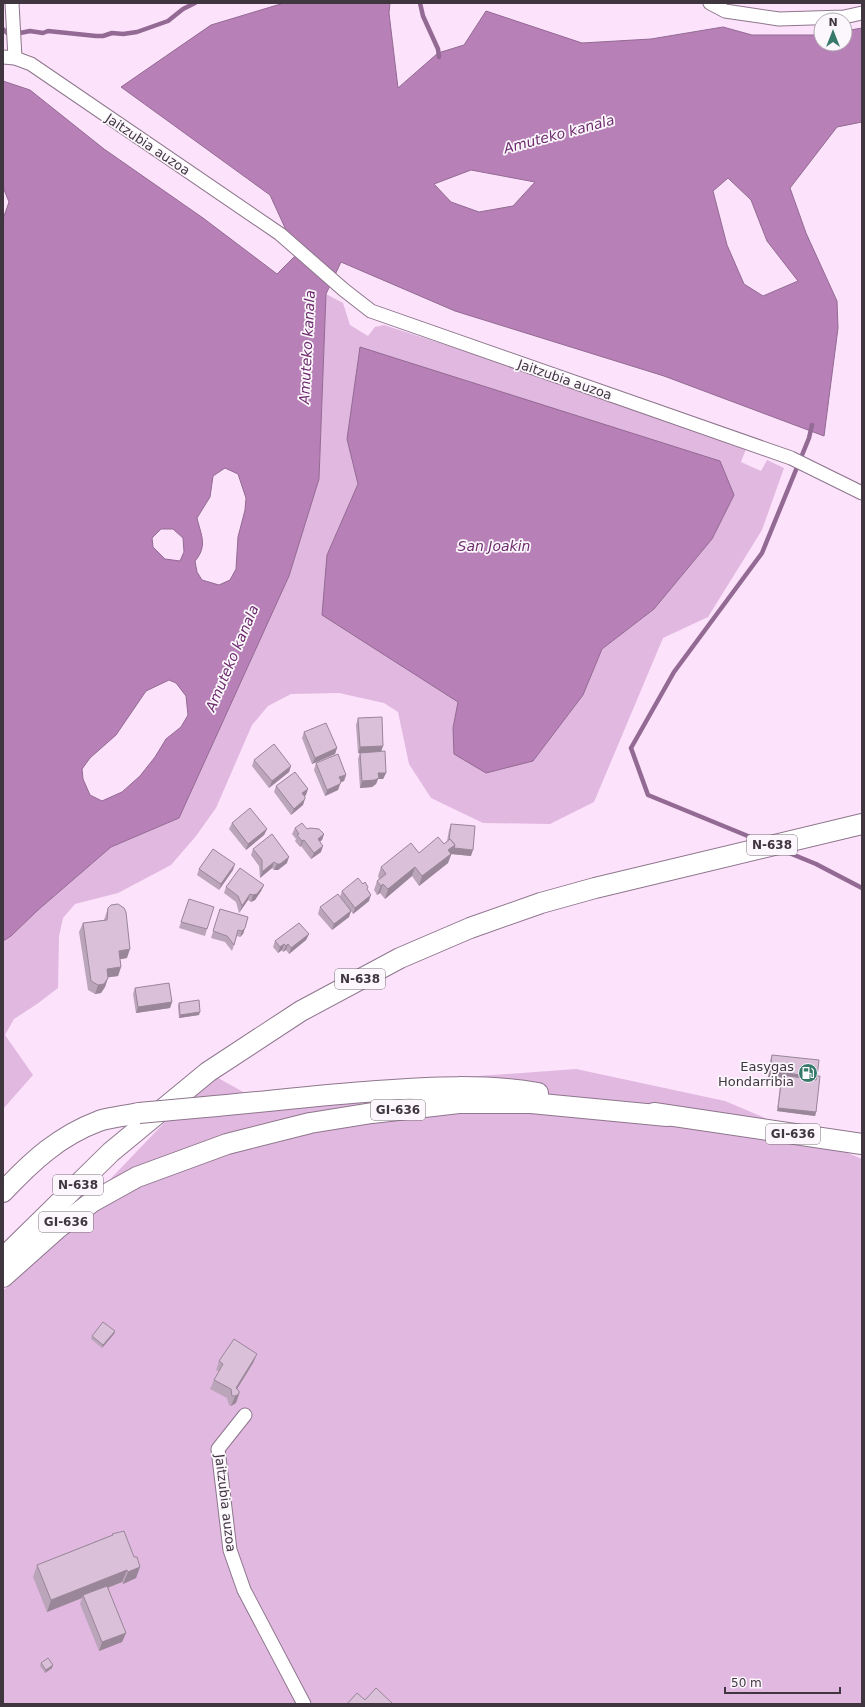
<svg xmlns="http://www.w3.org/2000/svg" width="865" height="1707" font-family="'DejaVu Sans',sans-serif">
<rect width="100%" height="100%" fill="#fce2fb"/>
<!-- green -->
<g fill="#e1b8e0" fill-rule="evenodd">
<path d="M 326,294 L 343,303 L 350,325 L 368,336 L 375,327 L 384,325 L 622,402 L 746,449 L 741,462 L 761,471 L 767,460 L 784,468 L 762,530 L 708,617 L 663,638 L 594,802 L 550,824 L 483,823 L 431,798 L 409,764 L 398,712 L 384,703 L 339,693 L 291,694 L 268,706 L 252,725 L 216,808 L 196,836 L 171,865 L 118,893 L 75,904 L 63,918 L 59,936 L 58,988 L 37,1004 L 14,1019 L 5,1035 L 33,1075 L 3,1109 L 3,941 L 11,936 L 38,910 L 111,847 L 179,818 L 289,576 L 319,479 ZM 360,347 L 712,539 L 654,609 L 602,649 L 583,695 L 533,761 L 453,728 L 458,702 L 419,675 L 327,555 L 358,484 L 347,439 Z"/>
<polygon points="576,1069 725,1101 862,1159 862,1704 3,1704 3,1291 211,1074 245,1093"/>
</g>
<!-- water -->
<g fill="#b780b6" stroke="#936a93" fill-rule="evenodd">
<path d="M 284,3 L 390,3 L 389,13 L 398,88 L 438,53 L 464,45 L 486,11 L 582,43 L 651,39 L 723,27 L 752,35 L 821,35 L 821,44 L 845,44 L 845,31 L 862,28 L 862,122 L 837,127 L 790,188 L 806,233 L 837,301 L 838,328 L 824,436 L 664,376 L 455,311 L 341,262 L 326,294 L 319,479 L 289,576 L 179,818 L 111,847 L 38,910 L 11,936 L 3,941 L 3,219 L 9,202 L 3,187 L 3,81 L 30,90 L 104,149 L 203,218 L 277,274 L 297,254 L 270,195 L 121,87 L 211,25 ZM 471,170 L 535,182 L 513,206 L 479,212 L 451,202 L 434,184 ZM 728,178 L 751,200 L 767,241 L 798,281 L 763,296 L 744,284 L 727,245 L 713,191 ZM 225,468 L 238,474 L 246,498 L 245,510 L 238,537 L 236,569 L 230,580 L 219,585 L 202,580 L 197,572 L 195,561 C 208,546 201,535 197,518 L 210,497 L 213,476 ZM 161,529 L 173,529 L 183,538 L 184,552 L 180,561 L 165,559 L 153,547 L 152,538 ZM 169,680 L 176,683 L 186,696 L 188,715 L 181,727 L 166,739 L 155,757 L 140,776 L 122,792 L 102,801 L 90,795 L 83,779 L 82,769 L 90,758 L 116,735 L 146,691 Z"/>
<polygon points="360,347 720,461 734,495 712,539 654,609 602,649 583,695 533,761 486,773 454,754 453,728 458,702 322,615 327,555 358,484 347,439"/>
</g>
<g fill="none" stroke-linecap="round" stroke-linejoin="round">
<!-- stream -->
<g stroke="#936a93" stroke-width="4.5">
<polyline points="420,3 423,16 438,49 439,57"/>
<polyline points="3,29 7,33"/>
<polyline points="20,33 30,31 43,33 48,31 96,36 103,36 112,33 123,34 137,32 168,21 183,9 195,3"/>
<polyline points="760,841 648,795 631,748 674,672 762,553 809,438 812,425"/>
<polyline points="782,850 816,864 862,888"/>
</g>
<!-- street casing -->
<g stroke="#8e768d" stroke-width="15">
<g id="street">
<polyline points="12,3 15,58"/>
<polyline points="710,3 725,11 779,19 844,17 862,13"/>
<polyline points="3,57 15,58 31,64 280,234 344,290 371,311 791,458 862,493"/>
<polyline points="245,1415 218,1449 230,1550 244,1590 304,1704"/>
</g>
</g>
<!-- primary casing -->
<g stroke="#8e768d" stroke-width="22">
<g id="primary">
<path d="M 205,1107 C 262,1102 320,1095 377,1091 C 430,1087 485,1084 538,1093"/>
<polyline points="654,1113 862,1144"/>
<path d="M 3,1192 C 32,1161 59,1136 99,1121 C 111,1117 126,1116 139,1113"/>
<polyline points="3,1258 111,1152 208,1072 301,1011 400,958 470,928 541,903 595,888 862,824"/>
<polyline points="3,1277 58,1228 92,1202 137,1177 227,1144 310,1123 372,1113 459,1103 531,1103 667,1116"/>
</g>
</g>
<!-- street -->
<use href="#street" stroke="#fff" stroke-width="13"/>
<!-- primary -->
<use href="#primary" stroke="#fff" stroke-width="20"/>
<!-- primary-bridge casing -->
<g stroke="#8e768d" stroke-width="22" stroke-linecap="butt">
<polyline id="primary-bridge" points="139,1113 205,1107"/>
</g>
<!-- primary-bridge -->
<use href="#primary-bridge" stroke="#fff" stroke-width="20"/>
</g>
<!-- wall -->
<g fill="#bba5bb">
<polygon points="358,718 383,746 381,751 386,773 383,779 378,779 376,784 372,787 360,788 358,759 360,753 358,753 356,725"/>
<polygon points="304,732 337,748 335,754 312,764 302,738"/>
<polygon points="254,760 291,766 289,772 269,788 252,766"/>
<polygon points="316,763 346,775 344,781 341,782 338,790 325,796 314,770"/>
<polygon points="276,786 306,795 305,796 303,805 291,815 274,792"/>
<polygon points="232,823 267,829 264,835 246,850 229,829"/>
<polygon points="451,824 471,856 451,854 448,863 419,886 412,876 385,899 380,893 377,895 374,890 377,881 379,879 378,876 381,867 419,853 444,844 447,841 449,830"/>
<polygon points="295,828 307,829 324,834 322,840 320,841 321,852 311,859 301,846 300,847 295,841 296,839 292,834"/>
<polygon points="253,849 287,863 278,870 274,870 272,868 260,878 259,866 251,855"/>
<polygon points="199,869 233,870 219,890 197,875"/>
<polygon points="264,885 261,891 255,900 251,902 248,900 239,913 236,902 224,893 226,887"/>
<polygon points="368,890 369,901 353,914 351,911 349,917 332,930 318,914 320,907 340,897 342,891"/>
<polygon points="189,899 207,929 205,936 179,928"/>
<polygon points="108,908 127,958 120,959 121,967 118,976 108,977 105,987 101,993 95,994 88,990 79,932 83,923 104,920"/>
<polygon points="220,909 248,917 243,934 240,937 237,936 232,951 225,942 211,938"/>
<polygon points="309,934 306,940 289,954 286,950 283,952 282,950 278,953 273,947 275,941"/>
<polygon points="135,988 172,1002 170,1008 136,1013 133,994"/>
<polygon points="179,1003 199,1015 179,1018 178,1006"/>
<polygon points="772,1055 817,1076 816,1112 815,1116 777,1111 781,1078 768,1077 770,1061"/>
<polygon points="115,1331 114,1334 102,1348 91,1339 92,1336"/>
<polygon points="257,1354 253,1363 237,1389 239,1394 236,1403 231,1406 229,1405 227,1398 210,1389 214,1380 219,1372 216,1370 219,1361"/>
<polygon points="112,1534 134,1557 140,1567 136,1578 123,1584 122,1582 108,1588 126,1633 122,1642 99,1651 80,1604 82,1598 47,1612 33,1577 37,1565 112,1535"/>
<polygon points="41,1663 53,1665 52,1668 45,1673 40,1666"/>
</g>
<!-- shaded-wall -->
<g fill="#998698">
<polygon points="383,746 381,752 358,753 360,747"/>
<polygon points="337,748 335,754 312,764 315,758"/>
<polygon points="291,766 289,772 269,788 272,781"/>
<polygon points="378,773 386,773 383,779 378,779 376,784 372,787 360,788 362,781"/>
<polygon points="346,775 344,781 337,784 339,777"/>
<polygon points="340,784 338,790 325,796 327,790"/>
<polygon points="308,789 306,795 300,800 302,793"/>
<polygon points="305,799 303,805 291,815 294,809"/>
<polygon points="267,829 264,835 246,850 248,844"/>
<polygon points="324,834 322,840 316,845 318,839"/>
<polygon points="304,840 301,846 300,847 302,841"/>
<polygon points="455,845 448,863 419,886 422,876 448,850"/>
<polygon points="323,846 321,852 311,859 314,853"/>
<polygon points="454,848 473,850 471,856 451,854"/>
<polygon points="289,857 287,863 278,870 274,870 277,864"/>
<polygon points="274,862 272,868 260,878 262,872"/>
<polygon points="235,864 233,870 219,890 221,884"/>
<polygon points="415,867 412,876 385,899 388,889"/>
<polygon points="383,884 380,893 377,895 381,886"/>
<polygon points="264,885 261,891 255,900 251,902 253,895"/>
<polygon points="250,894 248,900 239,913 242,906"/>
<polygon points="371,895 369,901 353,914 355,908"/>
<polygon points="351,911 349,917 332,930 334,924"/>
<polygon points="245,928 243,934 240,937 242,931"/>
<polygon points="309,934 306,940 289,954 291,948"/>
<polygon points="284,944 282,950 278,953 280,947"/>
<polygon points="288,944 286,950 283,952 286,946"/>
<polygon points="130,949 127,958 116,960 119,951"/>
<polygon points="121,967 118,976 104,978 107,969"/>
<polygon points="108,978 105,987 101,993 95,994 98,985"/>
<polygon points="172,1002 170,1008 136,1013 138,1007"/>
<polygon points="200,1012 199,1015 179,1018 180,1015"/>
<polygon points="770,1071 817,1077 815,1083 782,1075 781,1078 768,1077"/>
<polygon points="778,1108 816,1112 815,1116 777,1111"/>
<polygon points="115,1331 114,1334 102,1348 103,1345"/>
<polygon points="257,1354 253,1363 232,1397 236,1388"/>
<polygon points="239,1394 236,1403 231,1406 235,1396"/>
<polygon points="140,1567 136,1578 123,1584 128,1572"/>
<polygon points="127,1570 122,1582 84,1597 83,1595 82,1598 47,1612 51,1600"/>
<polygon points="126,1633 122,1642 99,1651 102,1642"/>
<polygon points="53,1665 52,1668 45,1673 46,1670"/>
</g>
<!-- building -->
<g fill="#dac0d9" stroke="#998698">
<polygon points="382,717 383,746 360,747 358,718"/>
<polygon points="326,723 337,748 315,758 304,732"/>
<polygon points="274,744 291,766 272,781 254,760"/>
<polygon points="385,751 386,773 378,773 379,778 375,780 362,781 360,753"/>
<polygon points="338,754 346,775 339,777 341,781 340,784 327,790 316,763"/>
<polygon points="295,772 308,789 302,793 305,797 305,799 294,809 276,786"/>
<polygon points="250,808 267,829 248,844 232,823"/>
<polygon points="302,823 307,829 310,828 319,829 324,834 318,839 323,846 314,853 304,840 302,841 297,835 299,834 295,828"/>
<polygon points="451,824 475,826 473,850 454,848 455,845 450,839 449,840"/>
<polygon points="272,834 289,857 280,864 277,864 274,862 262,872 262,860 253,849"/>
<polygon points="438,837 444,844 450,839 455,845 448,850 451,854 422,876 415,867 388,889 383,884 381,886 377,881 386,874 381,867 411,843 419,853"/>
<polygon points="213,849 235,864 221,884 199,869"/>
<polygon points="240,868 264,885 257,894 253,895 250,894 242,906 238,896 226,887"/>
<polygon points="358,878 363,884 365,882 368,887 367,889 371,895 355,908 342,891"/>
<polygon points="338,894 351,911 334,924 320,907"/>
<polygon points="189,899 214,907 207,929 181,922"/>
<polygon points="118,904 124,908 126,912 130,949 119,951 121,967 107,969 108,978 104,984 98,985 91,981 83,923 107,920 108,908 111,905"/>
<polygon points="220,909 248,917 245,928 242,931 238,930 234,945 227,936 213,931"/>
<polygon points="299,923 309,934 291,948 288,944 286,946 284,944 280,947 275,941"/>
<polygon points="169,983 172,1002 138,1007 135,988"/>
<polygon points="199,1000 200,1012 180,1015 179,1003"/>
<polygon points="772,1055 819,1060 817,1077 770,1071"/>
<polygon points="782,1075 816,1080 817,1076 820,1076 816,1112 778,1108"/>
<polygon points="103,1322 115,1331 103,1345 92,1336"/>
<polygon points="234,1339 257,1354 236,1388 239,1391 239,1394 235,1396 232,1396 231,1389 214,1380 223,1364 219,1361"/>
<polygon points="124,1531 134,1557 137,1557 140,1567 128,1572 127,1570 51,1600 37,1565 113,1535 112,1534"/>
<polygon points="107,1586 126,1633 102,1642 83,1595"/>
<polygon points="48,1658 53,1665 46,1670 41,1663"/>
<polygon points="376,1688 393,1704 347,1704 357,1693 365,1700"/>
</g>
<!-- icons -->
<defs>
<g id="fuel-disc" transform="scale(1)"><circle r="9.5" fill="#37796b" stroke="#fcf7fc"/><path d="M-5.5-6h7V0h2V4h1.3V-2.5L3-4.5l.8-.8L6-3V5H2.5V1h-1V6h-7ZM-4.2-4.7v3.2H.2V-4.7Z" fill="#fff"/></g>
</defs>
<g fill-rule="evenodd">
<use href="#fuel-disc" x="808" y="1073"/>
</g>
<g text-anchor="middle" stroke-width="3.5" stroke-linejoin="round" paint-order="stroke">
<!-- shield labels -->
<g fill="#fcf7fc" stroke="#787078" stroke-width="1">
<rect x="747" y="835" width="50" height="20" rx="3"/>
<rect x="335" y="969" width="50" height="20" rx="3"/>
<rect x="371" y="1100" width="54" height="20" rx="3"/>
<rect x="766" y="1124" width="54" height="20" rx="3"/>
<rect x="53" y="1175" width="50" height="20" rx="3"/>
<rect x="39" y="1212" width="54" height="20" rx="3"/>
</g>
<g font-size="12" font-weight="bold" fill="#403640">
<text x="772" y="849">N-638</text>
<text x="360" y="983">N-638</text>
<text x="398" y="1114">GI-636</text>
<text x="793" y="1138">GI-636</text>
<text x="78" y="1189">N-638</text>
<text x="66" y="1226">GI-636</text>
</g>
<!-- street labels -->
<g font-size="13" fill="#403640" stroke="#fcf7fc">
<text transform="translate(148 144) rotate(34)" y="5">Jaitzubia auzoa</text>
<text transform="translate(565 379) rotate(19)" y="5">Jaitzubia auzoa</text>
<text transform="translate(226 1503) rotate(83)" y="5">Jaitzubia auzoa</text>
</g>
<!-- poi labels -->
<g font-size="13" fill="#403640" stroke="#fcf7fc" text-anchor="end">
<text x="794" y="1071">Easygas<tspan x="794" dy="15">Hondarribia</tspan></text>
</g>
<!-- water labels -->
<g font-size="14" font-style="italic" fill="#6d2b6e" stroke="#fcf7fc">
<text transform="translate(559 134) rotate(-15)" y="5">Amuteko kanala</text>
<text transform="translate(307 347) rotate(-87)" y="5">Amuteko kanala</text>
<text x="494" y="551">San Joakin</text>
<text transform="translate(232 658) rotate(-67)" y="5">Amuteko kanala</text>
</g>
</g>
<!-- border -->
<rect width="865" height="1707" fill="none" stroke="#403640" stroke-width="8"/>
<!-- north arrow -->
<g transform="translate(833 32)"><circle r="19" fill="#fcf7fc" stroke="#b1aab1"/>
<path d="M0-3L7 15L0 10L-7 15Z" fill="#37796b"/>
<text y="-6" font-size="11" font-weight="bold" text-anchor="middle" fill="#403640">N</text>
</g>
<!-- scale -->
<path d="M725 1687v6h115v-6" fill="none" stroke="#403640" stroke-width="2"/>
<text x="731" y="1687" font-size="12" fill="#403640" stroke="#fcf7fc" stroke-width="3" paint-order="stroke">50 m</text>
</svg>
